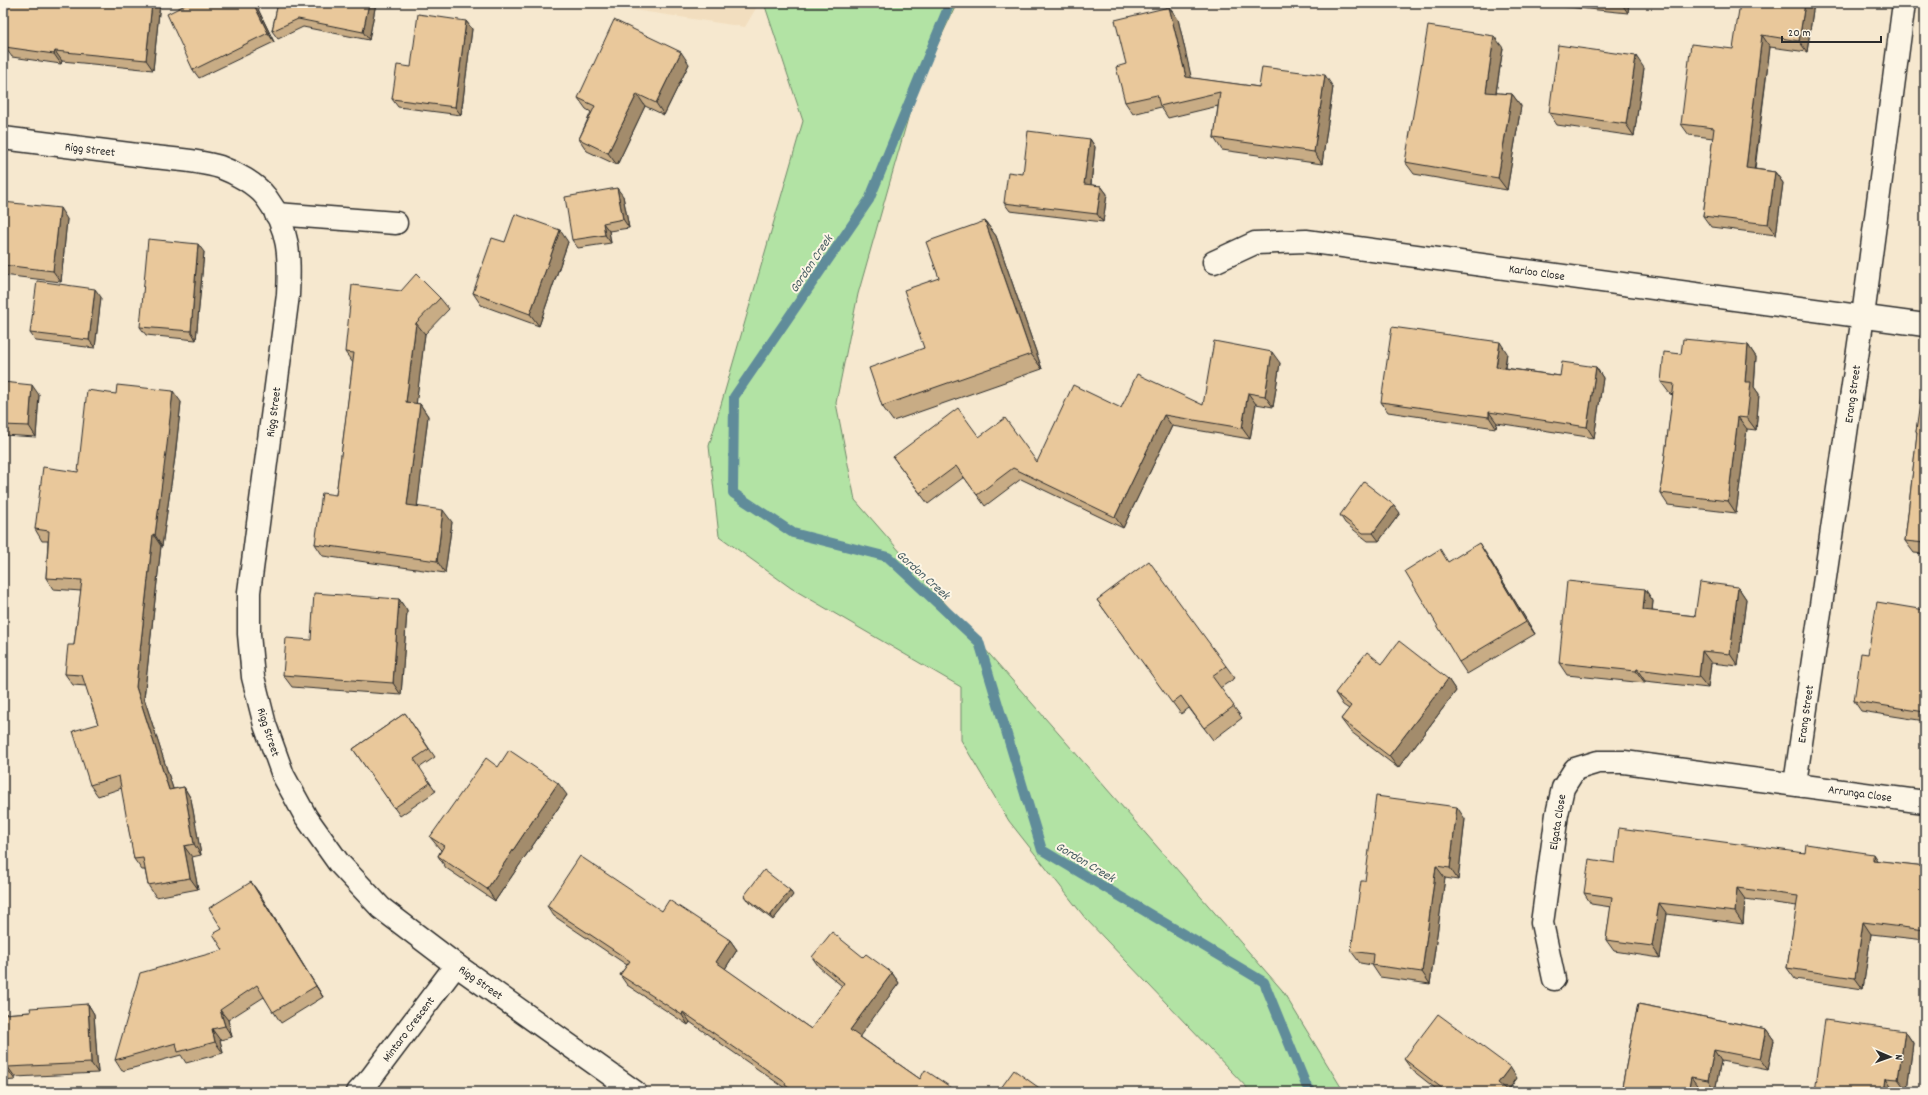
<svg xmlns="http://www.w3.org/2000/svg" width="1928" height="1095" font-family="Dekko,sans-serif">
<rect width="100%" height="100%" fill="#f6e8cf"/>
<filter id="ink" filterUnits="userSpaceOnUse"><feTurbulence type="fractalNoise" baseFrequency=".025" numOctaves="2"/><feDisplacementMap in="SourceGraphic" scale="8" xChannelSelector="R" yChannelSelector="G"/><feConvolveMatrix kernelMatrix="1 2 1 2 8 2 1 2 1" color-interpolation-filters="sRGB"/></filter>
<g filter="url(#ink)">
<!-- built -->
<polygon fill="#f2debf" points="589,3 759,3 745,27"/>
<!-- green -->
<polygon fill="#b2e3a4" stroke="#6e8768" points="764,3 957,3 916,90 858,294 836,403 855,500 1282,990 1344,1092 1251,1092 1086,919 1009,821 961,740 961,687 791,588 719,536 709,446 803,121"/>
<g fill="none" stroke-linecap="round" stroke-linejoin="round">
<!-- stream -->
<polyline stroke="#608c9a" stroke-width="10" points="950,3 869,200 734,397 733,493 793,533 888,557 979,642 1042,850 1264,982 1306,1085 1312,1092"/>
<!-- minor casing -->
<g stroke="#2b2b2b" stroke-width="25">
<g id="minor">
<polyline points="276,214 396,223"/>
<polyline points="1214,262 1255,243 1306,241 1925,325"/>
<polyline points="1795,784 1863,316 1904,3"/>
<polyline points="1554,979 1542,923 1557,814 1563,788 1575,769 1598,762 1624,762 1925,802"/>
<polyline points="358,1092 371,1078 456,965"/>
</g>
</g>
<!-- tertiary casing -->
<g stroke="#2b2b2b" stroke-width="25">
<path id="tertiary" d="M 3,138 C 50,144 98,150 145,156 C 168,159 198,160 220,167 C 236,173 256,184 266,197 C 290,229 290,257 288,295 L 249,592 L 249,634 L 253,677 L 265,725 L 283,775 L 306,817 L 338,862 L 381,908 L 456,965 L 635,1092"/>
</g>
<!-- minor -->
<use href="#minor" stroke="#fcf5e5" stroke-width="22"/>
<!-- tertiary -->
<use href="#tertiary" stroke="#fcf5e5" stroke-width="22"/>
</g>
<!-- wall -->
<g fill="#c8ac85" stroke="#2b2b2b">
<polygon points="3,3 160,3 153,70 62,61 61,64 12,57 7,50 3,49"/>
<polygon points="255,3 274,42 199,78 193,70"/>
<polygon points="278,3 376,3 369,40 303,27 278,39 272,31"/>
<polygon points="1555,3 1629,3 1628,13 1558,6"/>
<polygon points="1814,3 1807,52 1770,47 1755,169 1775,172 1783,183 1776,235 1711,227 1703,216 1713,138 1689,135 1681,124 1733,49"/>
<polygon points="1178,19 1191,78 1259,87 1333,87 1322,164 1222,150 1214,138 1218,106 1168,118 1161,107 1133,114 1125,102 1126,64"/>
<polygon points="466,21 472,29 461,115 398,107 392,99 411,67"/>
<polygon points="1503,48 1496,93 1512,94 1521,106 1507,190 1414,174 1405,162"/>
<polygon points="689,64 664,115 645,106 617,165 587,151 579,139 591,112 586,109 578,98"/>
<polygon points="1644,68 1634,136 1557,125 1549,113"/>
<polygon points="1090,139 1095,147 1091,185 1101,186 1107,194 1103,222 1010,211 1004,203 1023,174"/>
<polygon points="623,196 629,228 609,231 611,243 578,248 572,240"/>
<polygon points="3,202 67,219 61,282 3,275"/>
<polygon points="985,221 996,236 1042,369 893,421 882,406 924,348 939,278"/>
<polygon points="505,242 568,242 539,326 481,305 473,293"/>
<polygon points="204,252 196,340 146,335 140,327"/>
<polygon points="101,297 95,348 36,341 30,333"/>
<polygon points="440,298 449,309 425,334 416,403 420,404 428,416 417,506 452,522 445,573 323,556 315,544 336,495 353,363 345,352"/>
<polygon points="1748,345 1756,357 1754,387 1759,394 1756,430 1747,429 1736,513 1668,505 1660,493 1673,395 1670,394 1661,382 1681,354"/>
<polygon points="1507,353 1505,368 1560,376 1596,367 1603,378 1594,438 1497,423 1496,428 1388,412 1381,402"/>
<polygon points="1280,363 1273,407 1256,404 1250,439 1172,426 1123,528 1021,479 985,506 964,477 928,504 893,457 979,437 1037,462 1121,408 1203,405"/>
<polygon points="1925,381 1925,554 1914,553 1905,541 1917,434 1916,432"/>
<polygon points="3,382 39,395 36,437 3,435"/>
<polygon points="181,402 175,457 162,546 161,546 144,698 173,789 184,787 191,799 201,855 192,857 198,889 156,897 148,885 145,870 142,870 134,859 122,788 98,796 90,785 98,724 86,686 73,685 65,674 74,645 81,591 53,589 46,578 48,541 42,541 35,529 78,472"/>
<polygon points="1400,513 1379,541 1368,541 1345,523 1340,515"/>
<polygon points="1487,555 1535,634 1467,674 1459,662 1449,562"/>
<polygon points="1738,587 1746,599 1738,666 1711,663 1708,688 1645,681 1645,683 1567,675 1559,663 1645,589 1653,601 1652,611 1695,616"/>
<polygon points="399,599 407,611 401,695 292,687 283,675 311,640"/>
<polygon points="1097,600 1226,666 1235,678 1220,688 1242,718 1213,740 1189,708 1181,714"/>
<polygon points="1925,610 1925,721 1861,711 1854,701 1868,654"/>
<polygon points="1382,664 1448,679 1456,691 1398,768 1350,731 1341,719 1349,709 1343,705 1335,693"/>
<polygon points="405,713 435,757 419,768 436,791 400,816 353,749"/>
<polygon points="498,767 567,795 495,901 446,868 438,856 441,850 439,848 430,837"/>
<polygon points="1465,819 1458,880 1445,878 1430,984 1380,977 1372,965 1360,963 1351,951 1365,881"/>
<polygon points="1805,853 1925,866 1925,940 1871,934 1863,989 1795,979 1787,968 1797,906 1745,899 1743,924 1667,914 1660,958 1614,951 1606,940 1611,907 1591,904 1584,893 1615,863"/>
<polygon points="251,882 259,893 323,997 281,1023 264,997 228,1020 232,1037 220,1040 223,1053 186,1063 181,1055 122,1071 115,1060 223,950 222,929"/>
<polygon points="793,895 773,920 747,900 744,896"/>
<polygon points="547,906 662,911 730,940 737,950 725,969 811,1029 842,986 819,967 812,957 863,957 892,973 899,983 859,1036 920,1079 958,1092 790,1092 789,1091 690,1022 688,1025 627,985 620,975 627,965 554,916"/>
<polygon points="88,1004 94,1014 98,1073 15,1077 15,1080 3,1081 3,1014 31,1012"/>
<polygon points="1638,1004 1766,1029 1774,1040 1768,1070 1721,1061 1715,1091 1699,1088 1698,1092 1621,1092"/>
<polygon points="1905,1031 1913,1043 1907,1091 1894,1090 1894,1092 1815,1092"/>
<polygon points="1404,1059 1517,1078 1508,1091 1509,1092 1440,1092 1412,1070"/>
</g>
<!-- shaded-wall -->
<g fill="#a38c6c" stroke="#2b2b2b">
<polygon points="152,3 160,3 153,70 146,60"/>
<polygon points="253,3 255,3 274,42 268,33"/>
<polygon points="369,3 376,3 369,40 363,32"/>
<polygon points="1621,3 1629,3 1628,13"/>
<polygon points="1805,3 1814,3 1807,52 1799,41"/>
<polygon points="1169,7 1178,19 1194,89 1186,77"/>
<polygon points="466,21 472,29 461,115 455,107"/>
<polygon points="1762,35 1770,47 1753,179 1746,168"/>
<polygon points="1494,36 1503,48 1494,104 1486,92"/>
<polygon points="55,51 62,61 61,64 54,54"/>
<polygon points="681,52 689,64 664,115 656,103"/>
<polygon points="1636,56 1644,68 1634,136 1626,124"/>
<polygon points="1325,75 1333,87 1322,164 1314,152"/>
<polygon points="637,94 645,106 617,165 608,153"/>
<polygon points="1512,94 1521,106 1507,190 1498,178"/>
<polygon points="1090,139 1095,147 1090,192 1084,184"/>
<polygon points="1775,172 1783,183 1776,235 1768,224"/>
<polygon points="1101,186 1107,194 1103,222 1097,214"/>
<polygon points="617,188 623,196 629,228 623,219"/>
<polygon points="60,208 67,219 61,282 53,271"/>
<polygon points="985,221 996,236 1042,369 1031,354"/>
<polygon points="603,223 609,231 611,243 605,235"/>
<polygon points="560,230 568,242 539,326 530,314"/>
<polygon points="198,244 204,252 196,340 191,331"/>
<polygon points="95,289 101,297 95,348 89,340"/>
<polygon points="416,323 425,334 415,414 406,402"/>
<polygon points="1500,342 1507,353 1503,378 1496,367"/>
<polygon points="1748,345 1756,357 1754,387 1759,394 1756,430 1747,418 1745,382"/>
<polygon points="1272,352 1280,363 1273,407 1265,396"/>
<polygon points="1596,367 1603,378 1594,438 1587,427"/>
<polygon points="32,385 39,395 36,437 29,426"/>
<polygon points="173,391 181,402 175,457 162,546 155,535"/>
<polygon points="1248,393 1256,404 1250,439 1242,428"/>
<polygon points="420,404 428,416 416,517 407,505"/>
<polygon points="1489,412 1497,423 1496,428 1489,417"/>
<polygon points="1164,415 1172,426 1123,528 1115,517"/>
<polygon points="1738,417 1747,429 1736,513 1728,501"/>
<polygon points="1394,505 1400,513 1379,541 1373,533"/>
<polygon points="443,510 452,522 445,573 437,561"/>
<polygon points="153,534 161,546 144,698 177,801 169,790 136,687"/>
<polygon points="1479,543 1487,555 1535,634 1526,622"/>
<polygon points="1738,587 1746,599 1738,666 1730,654"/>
<polygon points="1645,589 1653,601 1651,622 1643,610"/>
<polygon points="399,599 407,611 401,695 393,683"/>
<polygon points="1702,651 1711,663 1708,688 1699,677"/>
<polygon points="1637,669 1645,681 1645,683 1636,671"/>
<polygon points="1448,679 1456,691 1398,768 1389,756"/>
<polygon points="558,783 567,795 495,901 487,889"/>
<polygon points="184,787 191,799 201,855 194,844"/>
<polygon points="1457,807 1465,819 1458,880 1450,868"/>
<polygon points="184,846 192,857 198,889 190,878"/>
<polygon points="1873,854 1881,866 1873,860"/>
<polygon points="1436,866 1445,878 1430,984 1422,972"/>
<polygon points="251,882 259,893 323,997 316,986"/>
<polygon points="1737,888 1745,899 1743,924 1735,912"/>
<polygon points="790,890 793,895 773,920 770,916"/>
<polygon points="1659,903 1667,914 1660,958 1652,946"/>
<polygon points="1863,922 1871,934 1863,989 1855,978"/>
<polygon points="730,940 737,950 723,972 716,962"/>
<polygon points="892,973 899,983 857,1040 850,1030"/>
<polygon points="88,1004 94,1014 98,1073 91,1063"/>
<polygon points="220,1010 228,1020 232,1037 225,1026"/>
<polygon points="683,1012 690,1022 688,1025 682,1015"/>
<polygon points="212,1029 220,1040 223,1053 215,1042"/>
<polygon points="1766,1029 1774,1040 1768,1070 1760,1059"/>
<polygon points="1905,1031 1913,1043 1907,1091 1898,1079"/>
<polygon points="1714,1050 1721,1061 1715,1091 1708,1080"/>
<polygon points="8,1067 15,1077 15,1080 8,1070"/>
<polygon points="1510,1067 1517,1078 1507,1092 1498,1083"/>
<polygon points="1691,1077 1699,1088 1698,1092 1688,1092"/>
<polygon points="1886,1078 1894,1090 1894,1092 1884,1092"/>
</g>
<!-- building -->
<g fill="#e9c89b" stroke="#2b2b2b">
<polygon points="3,3 152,3 146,60 55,51 54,54 5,47 6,41 3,40"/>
<polygon points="189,3 253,3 268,33 193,70 167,14"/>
<polygon points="278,3 369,3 363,32 298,19 272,31"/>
<polygon points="1740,3 1805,3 1799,41 1762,35 1746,168 1775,172 1768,224 1703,216 1714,128 1681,124 1691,44 1733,49"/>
<polygon points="1169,7 1186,77 1259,87 1262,67 1325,75 1314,152 1214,138 1220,92 1160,106 1157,95 1125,102 1116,67 1126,64 1115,20"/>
<polygon points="418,14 466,21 455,107 392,99 397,65 411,67"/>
<polygon points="614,20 681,52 656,103 637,94 608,153 579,139 595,106 578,98"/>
<polygon points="1428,26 1494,36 1486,92 1512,94 1498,178 1405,162"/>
<polygon points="1558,45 1636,56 1626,124 1549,113"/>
<polygon points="1028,131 1090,139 1084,184 1101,186 1097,214 1004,203 1008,172 1023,174"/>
<polygon points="617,188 623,219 603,223 605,235 572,240 565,197"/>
<polygon points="3,202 60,208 53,271 3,265"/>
<polygon points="515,214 560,230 530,314 473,293 492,238 505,242"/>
<polygon points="985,221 1031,354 882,406 869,368 924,348 904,290 939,278 926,242"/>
<polygon points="148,239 198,244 191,331 140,327"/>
<polygon points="416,274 440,298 416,323 406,402 420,404 407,505 443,510 437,561 315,544 322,493 336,495 354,353 345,352 352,285 401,291"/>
<polygon points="37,281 95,289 89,340 30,333"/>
<polygon points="1392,327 1500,342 1496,367 1560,376 1562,362 1596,367 1587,427 1489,412 1489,417 1381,402"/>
<polygon points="1683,339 1748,345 1745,382 1751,382 1747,418 1738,417 1728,501 1660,493 1674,384 1661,382 1664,352 1681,354"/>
<polygon points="1214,341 1272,352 1265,396 1248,393 1242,428 1164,415 1115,517 1013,468 977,495 956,466 920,493 893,457 958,408 979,437 1005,418 1037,462 1073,385 1121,408 1137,374 1203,405"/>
<polygon points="1923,380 1925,381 1925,543 1905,541 1917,433 1916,432"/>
<polygon points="3,382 32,385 29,426 3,425"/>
<polygon points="117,385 173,391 167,445 155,535 153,534 136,687 169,790 184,787 194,844 184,846 190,878 148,885 143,858 134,859 119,776 90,785 73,731 98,724 82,675 65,674 68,645 74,645 82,580 46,578 49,531 35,529 43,467 78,472 87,390 116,394"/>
<polygon points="1364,482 1394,505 1373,533 1363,533 1340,515"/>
<polygon points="1479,543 1526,622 1459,662 1405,571 1440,549 1448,562"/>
<polygon points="1149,561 1226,666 1212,676 1234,706 1204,728 1181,696 1172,703 1097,600"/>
<polygon points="1567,581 1645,589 1643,610 1695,616 1700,582 1738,587 1730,654 1702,651 1699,677 1637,669 1636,671 1559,663"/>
<polygon points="314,593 399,599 393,683 283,675 286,638 311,640"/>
<polygon points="1877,602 1925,610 1925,712 1854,701 1861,653 1868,654"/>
<polygon points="1399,641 1448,679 1389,756 1341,719 1351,706 1335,693 1367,652 1382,664"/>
<polygon points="405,713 429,749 414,759 430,783 394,808 353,749"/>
<polygon points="509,750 558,783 487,889 438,856 444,846 430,837 486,758 498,767"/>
<polygon points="1376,796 1457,807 1450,868 1436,866 1422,972 1372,965 1373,954 1351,951 1361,881 1365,881"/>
<polygon points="1619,828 1805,853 1806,844 1873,854 1873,860 1925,866 1925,930 1863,922 1855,978 1787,968 1798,896 1737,888 1735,912 1659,903 1652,946 1606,940 1612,897 1584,893 1589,859 1615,863"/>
<polygon points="580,856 662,911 669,900 730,940 716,962 811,1029 844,983 812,957 832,932 863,957 866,954 892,973 850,1030 920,1079 925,1070 958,1092 795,1092 785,1085 786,1083 683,1012 682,1015 620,975 630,961 547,906"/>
<polygon points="764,870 790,890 770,916 744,896"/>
<polygon points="251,882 316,986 273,1012 257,985 220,1010 225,1026 212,1029 215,1042 178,1052 176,1043 115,1060 140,973 223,950 213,934 222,929 209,908"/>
<polygon points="88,1004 91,1063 8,1067 8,1070 3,1070 3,1014 31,1012 30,1008"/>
<polygon points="1638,1004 1766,1029 1760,1059 1714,1050 1708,1080 1691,1077 1688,1092 1621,1092"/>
<polygon points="1438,1014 1510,1067 1498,1083 1509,1092 1447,1092 1404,1059"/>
<polygon points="1825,1020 1905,1031 1898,1079 1886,1078 1884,1092 1815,1092"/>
<polygon points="1014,1070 1045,1092 998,1092"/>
</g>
</g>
<g text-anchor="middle" stroke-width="4" stroke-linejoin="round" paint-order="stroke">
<!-- street labels -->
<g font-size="12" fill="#2b2b2b" stroke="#fcf5e5">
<text transform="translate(90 149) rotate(7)" y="4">Rigg Street</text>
<text transform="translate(1537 272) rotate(8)" y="4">Karloo Close</text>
<text transform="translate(1852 394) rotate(-82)" y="4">Erang Street</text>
<text transform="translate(273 412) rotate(-82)" y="4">Rigg Street</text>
<text transform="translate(1805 714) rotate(-82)" y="4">Erang Street</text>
<text transform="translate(269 732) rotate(72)" y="4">Rigg Street</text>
<text transform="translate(1860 793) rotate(8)" y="4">Arrunga Close</text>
<text transform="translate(1557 822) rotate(-81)" y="4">Elgata Close</text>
<text transform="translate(481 982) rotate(35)" y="4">Rigg Street</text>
<text transform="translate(408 1029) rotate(-53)" y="4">Mintaro Crescent</text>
</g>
<!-- water labels -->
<g font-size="13" font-style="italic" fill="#465c62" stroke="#fcf5e5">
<text transform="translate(810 263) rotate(-56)" y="5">Gordon Creek</text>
<text transform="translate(924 574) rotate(42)" y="5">Gordon Creek</text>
<text transform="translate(1086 861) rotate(31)" y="5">Gordon Creek</text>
</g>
</g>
<!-- margin -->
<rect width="1928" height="1095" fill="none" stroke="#fcf5e5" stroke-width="16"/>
<rect x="8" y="8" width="1912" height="1079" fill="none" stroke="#2b2b2b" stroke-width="1.5" filter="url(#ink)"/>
<!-- north arrow -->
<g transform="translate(1890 1057) rotate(92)" stroke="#fcf5e5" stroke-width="3" paint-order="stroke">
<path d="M0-3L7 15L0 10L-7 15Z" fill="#2b2b2b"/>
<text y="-6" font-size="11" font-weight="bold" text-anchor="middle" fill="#2b2b2b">N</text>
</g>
<!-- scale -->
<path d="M1782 36v6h99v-6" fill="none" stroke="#2b2b2b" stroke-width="2"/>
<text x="1788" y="36" font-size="12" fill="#2b2b2b" stroke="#fcf5e5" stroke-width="3" paint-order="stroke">20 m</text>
</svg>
